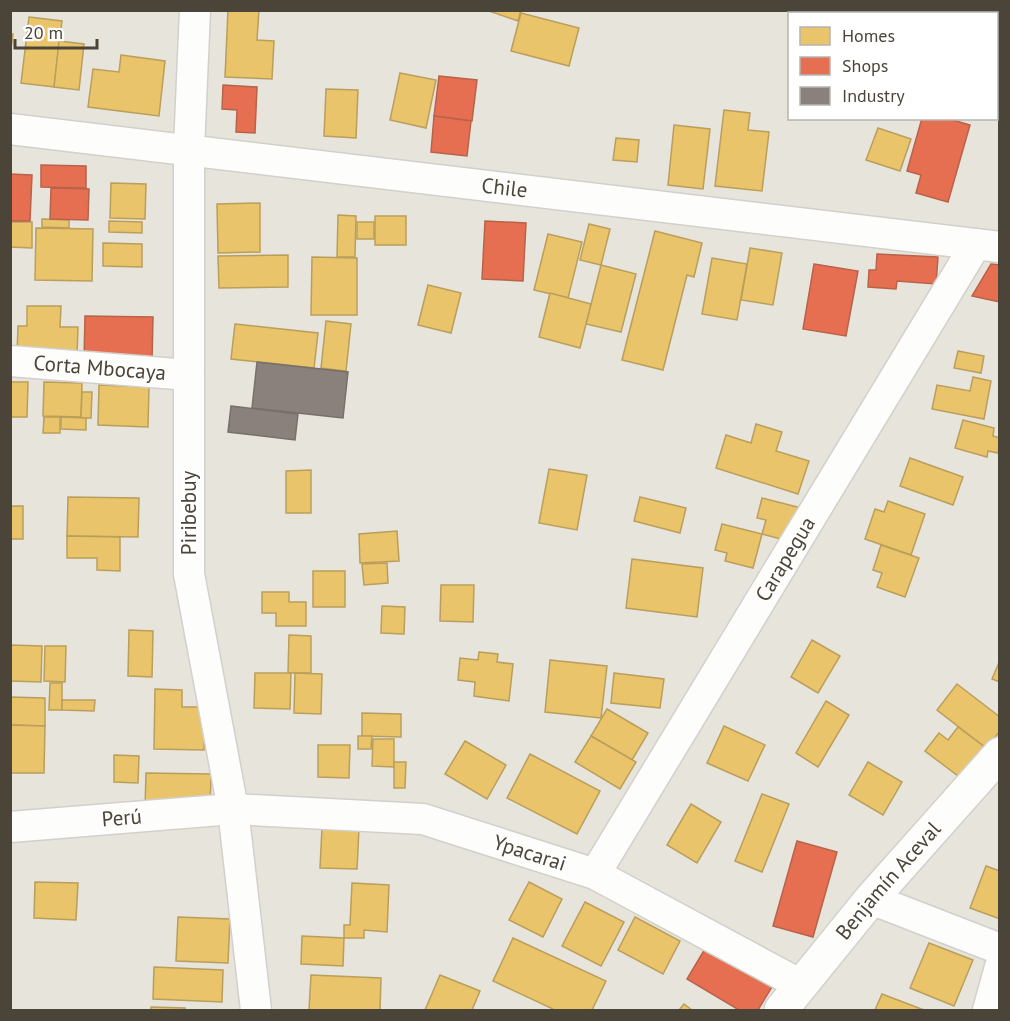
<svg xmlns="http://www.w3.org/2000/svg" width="1010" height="1021" font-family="'PT Sans',sans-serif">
<rect width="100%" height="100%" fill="#f4f2ee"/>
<!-- residential -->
<path fill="#e7e4dc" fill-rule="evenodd" d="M 11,11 L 999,11 L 999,1010 L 11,1010 ZM 790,14 L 996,14 L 996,118 L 790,118 Z"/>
<!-- homes -->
<g fill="#e9c46a" stroke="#ba9e5b" stroke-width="1.5">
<polygon points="228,10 259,10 257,40 274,41 272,79 225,77"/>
<polygon points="486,10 521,10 518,21"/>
<polygon points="521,13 579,28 569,66 511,51"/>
<polygon points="29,17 62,21 54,87 21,83"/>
<polygon points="10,34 13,34 10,57"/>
<polygon points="59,41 84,44 79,90 54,87"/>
<polygon points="121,55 165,61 159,116 88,107 93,69 119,72"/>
<polygon points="400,73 436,80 426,128 390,120"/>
<polygon points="326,89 358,90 356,138 324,136"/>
<polygon points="724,110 750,113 748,130 769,132 762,191 715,186"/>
<polygon points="674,125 710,129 703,189 668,185"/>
<polygon points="878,128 911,139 900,171 866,160"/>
<polygon points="616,138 639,140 637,162 613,160"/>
<polygon points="111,183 146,184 145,219 110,218"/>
<polygon points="260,203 260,252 218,253 217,204"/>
<polygon points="338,215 356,216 355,257 337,257"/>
<rect x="375" y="216" width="31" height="29"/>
<polygon points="42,219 69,220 69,228 42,227"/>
<polygon points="109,221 142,222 142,233 109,232"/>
<polygon points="10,222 32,222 32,248 10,247"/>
<rect x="357" y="222" width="17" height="17"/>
<polygon points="589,224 610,229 601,265 580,260"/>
<polygon points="36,228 93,229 92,281 35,280"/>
<polygon points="655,231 702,243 694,277 687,275 663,370 622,360"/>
<polygon points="548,234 582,242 568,298 534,290"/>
<polygon points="103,243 142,244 142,267 103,266"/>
<polygon points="750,248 782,253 773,305 741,300"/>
<polygon points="288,255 288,287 219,288 218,256"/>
<polygon points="312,257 357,258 357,315 311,315"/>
<polygon points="712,258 747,264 737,320 702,314"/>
<polygon points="601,265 636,274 621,332 586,324"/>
<polygon points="428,285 461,293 451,333 418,325"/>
<polygon points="550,293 591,304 580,348 539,337"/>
<polygon points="27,306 61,306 60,327 78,327 77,356 17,354 18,326 27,326"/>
<polygon points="326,321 351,324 346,371 321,368"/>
<polygon points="235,324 318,333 314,368 231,359"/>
<polygon points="958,351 984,356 981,373 954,368"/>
<polygon points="973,377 991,381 984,419 932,409 937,385 970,391"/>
<polygon points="10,382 28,382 27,417 10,417"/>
<polygon points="44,382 82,383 81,417 43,416"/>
<polygon points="99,385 149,387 148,427 98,425"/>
<polygon points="82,392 92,392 91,418 81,418"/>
<polygon points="44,417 60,417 60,433 43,433"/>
<polygon points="61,417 86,418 86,430 61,429"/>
<polygon points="963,420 994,428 993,436 1000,438 998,453 988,451 987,457 955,448"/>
<polygon points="756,424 782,432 776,451 809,461 798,494 716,468 726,435 751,443"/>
<polygon points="910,458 963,477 953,505 900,486"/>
<polygon points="549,469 587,475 577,530 539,523"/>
<polygon points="311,470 311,513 286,513 286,471"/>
<polygon points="68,497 139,498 138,537 67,536"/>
<polygon points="640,497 686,508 680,533 634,521"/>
<polygon points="762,498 805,509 784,540 762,534 766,520 757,518"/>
<polygon points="888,501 925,514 911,555 865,539 875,509 884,512"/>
<rect x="10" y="506" width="13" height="33"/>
<polygon points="722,524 762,534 753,568 725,561 727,553 715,550"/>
<polygon points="397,531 399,561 360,563 359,534"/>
<polygon points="67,536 120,537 120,571 97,570 97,558 67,558"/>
<polygon points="881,545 919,558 905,597 877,587 882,573 873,570"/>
<polygon points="632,559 703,568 697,617 626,608"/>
<polygon points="387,563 388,583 364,585 362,564"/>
<rect x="313" y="571" width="32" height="36"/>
<polygon points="441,585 474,585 473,622 440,621"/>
<polygon points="262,592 289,592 289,602 306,602 306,626 276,626 276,613 262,613"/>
<polygon points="382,606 405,607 404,634 381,633"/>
<polygon points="129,630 153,631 152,677 128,676"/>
<polygon points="289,635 311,636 311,673 288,673"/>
<polygon points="812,640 840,656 818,693 791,677"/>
<polygon points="10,645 42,646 41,682 10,681"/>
<polygon points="45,646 66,646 65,682 44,681"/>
<polygon points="479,652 498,654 497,662 513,664 509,701 474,696 475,682 458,680 460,658 478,660"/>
<polygon points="550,660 607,666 601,718 545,712"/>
<polygon points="1000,660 1000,682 992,679"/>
<polygon points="255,673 291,673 290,709 254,708"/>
<polygon points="295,673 322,674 321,714 294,713"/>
<polygon points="614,673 664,679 660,708 611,703"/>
<polygon points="50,683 62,683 62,710 49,710"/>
<polygon points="957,684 1000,717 1000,731 986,748 937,710"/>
<polygon points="155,689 182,690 182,707 206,707 204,750 154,749"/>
<polygon points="10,697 45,698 45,726 10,725"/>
<polygon points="62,700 95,700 94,711 62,710"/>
<polygon points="826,701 849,715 818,767 796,753"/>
<polygon points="607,709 648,733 632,760 591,736"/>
<polygon points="362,713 401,714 401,737 362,736"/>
<polygon points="10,725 45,726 44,773 10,773"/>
<polygon points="724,726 765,745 748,781 707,763"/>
<polygon points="958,727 986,748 962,779 925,751 939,733 948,740"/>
<polygon points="358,736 372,736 371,749 358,749"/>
<polygon points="591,736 636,762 620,789 575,762"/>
<polygon points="373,739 394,739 394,767 372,766"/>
<polygon points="465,741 506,765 487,799 445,774"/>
<polygon points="318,745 350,745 349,778 318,777"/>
<polygon points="530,754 600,791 577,834 507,798"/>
<polygon points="114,755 139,756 138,783 114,782"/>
<polygon points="394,762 406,762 405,788 394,788"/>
<polygon points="868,762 902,782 883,815 849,795"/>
<polygon points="146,773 211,774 210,809 145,807"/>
<polygon points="762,794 789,804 762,872 735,861"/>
<polygon points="691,804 721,822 697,863 667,845"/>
<polygon points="322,828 359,829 357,869 320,868"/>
<polygon points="986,866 1000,871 1000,919 970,908"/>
<polygon points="35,882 78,883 76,920 34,918"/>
<polygon points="529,882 562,899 543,937 509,920"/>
<polygon points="352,883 389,885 387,932 364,930 364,938 344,938 344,925 350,925"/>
<polygon points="585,902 624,922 601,966 562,946"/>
<polygon points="178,917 230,919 228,963 176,961"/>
<polygon points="635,917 680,941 663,974 618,950"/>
<polygon points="302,936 344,938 343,966 301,964"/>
<polygon points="513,938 606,981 592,1010 555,1010 493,981"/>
<polygon points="929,943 973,960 954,1006 910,988"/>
<polygon points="154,967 223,970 222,1002 153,999"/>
<polygon points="311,975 381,978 380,1010 309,1010"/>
<polygon points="440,975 480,991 472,1010 425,1010"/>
<polygon points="882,994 924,1010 875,1010"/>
<polygon points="684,1004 692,1010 679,1010"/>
<polygon points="151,1007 185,1008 185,1010 151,1010"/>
</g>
<!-- shops -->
<g fill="#e76f51" stroke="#b8624a" stroke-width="1.5">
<polygon points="439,76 477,80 472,121 434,116"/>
<polygon points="223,85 257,87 255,133 236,132 237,110 222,109"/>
<polygon points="434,116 471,121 467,156 431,152"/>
<polygon points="922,118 946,118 970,125 948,202 916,193 921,175 907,171"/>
<polygon points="41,165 86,166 86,188 41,187"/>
<polygon points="10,174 32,175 30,221 10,221"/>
<polygon points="51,188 89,189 88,220 50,219"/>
<polygon points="485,221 526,223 523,281 482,279"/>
<polygon points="877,254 938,257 936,284 897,281 896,289 868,287 869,270 876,270"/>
<polygon points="814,264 858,271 846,336 803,329"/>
<polygon points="991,264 1000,265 1000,302 972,296"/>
<polygon points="85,316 153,317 152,362 84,360"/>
<polygon points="797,841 837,852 813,937 773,926"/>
<polygon points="709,942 775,982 758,1010 739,1010 687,979"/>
</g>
<!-- industry -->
<g fill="#8a817c" stroke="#776f68" stroke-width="1.5">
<polygon points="257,362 348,372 343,418 252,408"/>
<polygon points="231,406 298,414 295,440 228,432"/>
</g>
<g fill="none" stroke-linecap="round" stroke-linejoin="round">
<!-- minor casing -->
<g stroke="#d2d0cb" stroke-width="33">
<g id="minor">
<polyline points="195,10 189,149 189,574 233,809 256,1010"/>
<path id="s1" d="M 10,129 L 1000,247"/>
<path id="s2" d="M 10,361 L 189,375"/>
<path id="s3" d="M 10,827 L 233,809 L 423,819 L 595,874 L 801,985"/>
<path id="s4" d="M 595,874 L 976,244"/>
<polyline points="871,899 1000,949"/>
<polyline points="988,1010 1000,967"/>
</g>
</g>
<!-- tertiary casing -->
<g stroke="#d2d0cb" stroke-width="36">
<g id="tertiary">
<path id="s5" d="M 781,1010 L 871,899 L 1000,754"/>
</g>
</g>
<!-- minor -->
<use href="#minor" stroke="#fdfdfc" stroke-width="30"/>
<!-- tertiary -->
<use href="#tertiary" stroke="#fdfdfc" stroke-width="33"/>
</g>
<g text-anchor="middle" stroke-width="6" stroke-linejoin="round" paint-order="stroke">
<!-- street labels -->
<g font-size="21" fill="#4b4439" stroke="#fff">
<text dy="7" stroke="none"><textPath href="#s1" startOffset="498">Chile</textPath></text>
<text dy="7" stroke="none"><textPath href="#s2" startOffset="90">Corta Mbocaya</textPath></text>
<text transform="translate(189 513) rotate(-90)" y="7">Piribebuy</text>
<text dy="7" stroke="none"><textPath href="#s4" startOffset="368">Carapegua</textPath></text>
<text dy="7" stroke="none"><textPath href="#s3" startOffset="112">Perú</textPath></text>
<text dy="7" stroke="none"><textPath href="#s3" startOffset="526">Ypacarai</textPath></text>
<text dy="7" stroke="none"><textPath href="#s5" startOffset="168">Benjamín Aceval</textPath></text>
</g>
</g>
<!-- border -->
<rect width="1010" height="1021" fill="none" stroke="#4b4439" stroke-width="24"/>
<!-- legend -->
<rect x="788" y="12" width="210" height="108" fill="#ffffff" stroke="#b7b4b0" stroke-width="1.5"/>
<rect x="800" y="27" width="30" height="18" fill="#e9c46a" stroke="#b7b4b0" stroke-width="1.5"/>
<text x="842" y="42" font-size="18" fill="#4b4439">Homes</text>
<rect x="800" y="57" width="30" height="18" fill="#e76f51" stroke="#b7b4b0" stroke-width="1.5"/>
<text x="842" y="72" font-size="18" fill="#4b4439">Shops</text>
<rect x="800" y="87" width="30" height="18" fill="#8a817c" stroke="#b7b4b0" stroke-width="1.5"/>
<text x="842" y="102" font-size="18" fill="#4b4439">Industry</text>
<!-- scale -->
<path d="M15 39v9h82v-9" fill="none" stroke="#4b4439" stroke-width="3"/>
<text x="24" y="39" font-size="18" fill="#4b4439" stroke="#ffffff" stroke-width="4.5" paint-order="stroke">20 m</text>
</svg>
